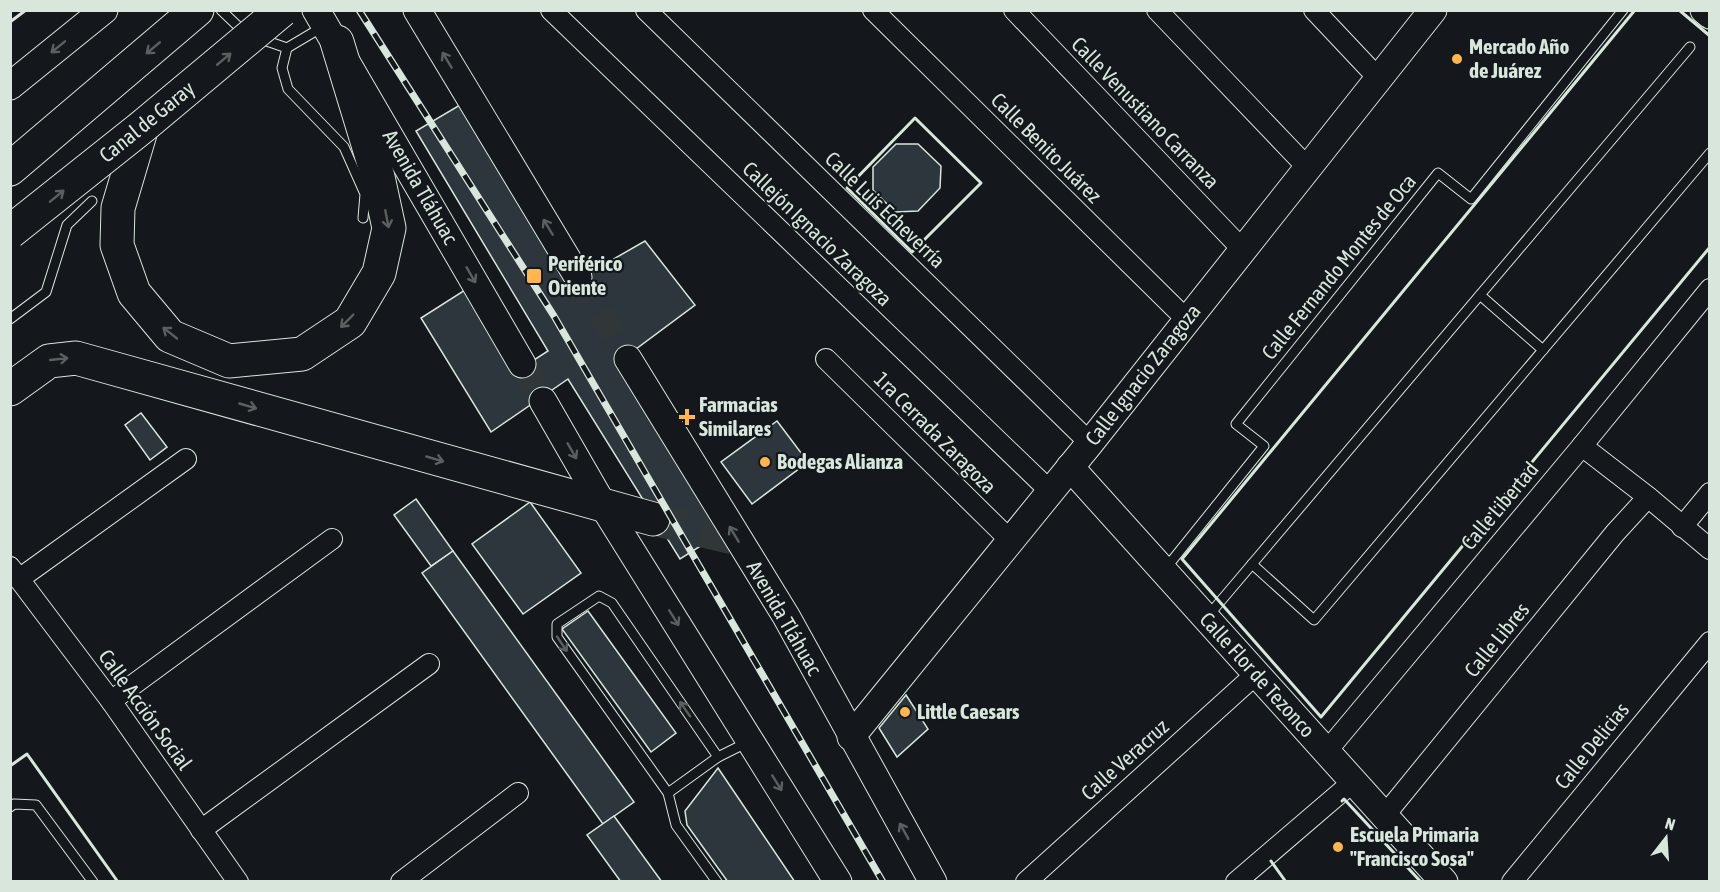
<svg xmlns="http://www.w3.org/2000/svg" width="1720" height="892" font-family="'Asap Condensed',sans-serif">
<rect width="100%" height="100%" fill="#14181c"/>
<!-- building -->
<g fill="#2c363c" stroke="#d8e6dc" stroke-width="1.5">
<polygon points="465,102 577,280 645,241 695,305 624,358 726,530 680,559 568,379 491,432 421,318 465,290 517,371 548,351 416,131"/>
<polygon points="896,144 918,144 941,166 940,188 918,211 895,212 873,190 873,167"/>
<polygon points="141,413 167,447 150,460 125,425"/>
<polygon points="777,421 808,462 752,504 721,462"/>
<polygon points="416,499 453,551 431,566 394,515"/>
<polygon points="530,502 581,573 523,614 472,544"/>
<polygon points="453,551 634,802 603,824 422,573"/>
<polygon points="588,611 676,733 651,752 562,629"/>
<polygon points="906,695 928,729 897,757 879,728"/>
<polygon points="718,768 795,882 728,882 687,825 685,811"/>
<polygon points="614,816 662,882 621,882 587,835"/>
</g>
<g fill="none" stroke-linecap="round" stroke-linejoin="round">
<!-- secondary-tunnel -->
<g stroke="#313739" stroke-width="27" stroke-dasharray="27 14" stroke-linecap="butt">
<polyline points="578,277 628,359"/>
<polyline points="522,364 543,401"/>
</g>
<!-- highway-tunnel -->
<polyline stroke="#313739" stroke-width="33" stroke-dasharray="33 16" stroke-linecap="butt" points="653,519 737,539"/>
<!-- lane casing -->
<g stroke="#d8e6dc" stroke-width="11">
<g id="lane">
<polyline points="221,10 245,33"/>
<polyline points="258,38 287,48 324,26"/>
<polyline points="287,48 282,68 288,89 344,147 365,194 363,218"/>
<polyline points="1480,295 1543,350"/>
<polyline points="10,319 46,292 67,225 92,201"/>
<polyline points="1252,564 1314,620 1710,153"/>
<polyline points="1166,568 1264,446 1236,424 1438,173 1471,199 1623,10"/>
<polyline points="1208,616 1690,47"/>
<polyline points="668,793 718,757 748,742"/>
<polyline points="10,807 14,804 36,805 93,882"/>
<polyline points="717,882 676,825 668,793 557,637 557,624 599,596 612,603 718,757"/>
</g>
</g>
<!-- street casing -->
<g stroke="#d8e6dc" stroke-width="22">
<g id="street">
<polyline points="551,10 1050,491"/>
<polyline points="646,10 1090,443"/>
<polyline points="873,10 1186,319"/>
<polyline points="1014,10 1242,249"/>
<polyline points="1157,10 1308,168"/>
<polyline points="1314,10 1379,79"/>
<polyline points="826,359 1011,541"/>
<polyline points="1582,446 1648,497 1710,549"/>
<polyline points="1682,527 1710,493"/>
<polyline points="10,567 111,701 238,882"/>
<polyline points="19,579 186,459"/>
<polyline points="111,701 332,539"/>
<polyline points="1326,752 1582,446 1710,289"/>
<polyline points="1385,815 1615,533 1648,497"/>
<polyline points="201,830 429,664"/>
<polyline points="401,882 518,793"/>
<polyline points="1026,882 1255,675"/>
<polyline points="1236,882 1354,781"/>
<polyline points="1512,882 1710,642"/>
</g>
</g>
<!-- secondary casing -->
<g stroke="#d8e6dc" stroke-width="29">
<g id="secondary">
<polyline points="316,10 522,364"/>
<polyline points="417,10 578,277"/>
<polyline points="1704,10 1710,15"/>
<polyline points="10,86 104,10"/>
<polyline points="628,359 786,616 933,882"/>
<polyline points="543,401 604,507 838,882"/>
<polyline points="1070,467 1444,882"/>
<polyline points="851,737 1090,443 1433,10"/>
</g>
</g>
<!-- highway casing -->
<g stroke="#d8e6dc" stroke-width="35">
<g id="highway">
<polyline points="142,127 118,208 117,245 134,293 170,336 229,361 302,354 350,322 379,273 389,228 378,177 337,42"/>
<polyline points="10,169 197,10"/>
<polyline points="10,389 49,361 76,358 653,519"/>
</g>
</g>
<!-- lane -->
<use href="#lane" stroke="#14181c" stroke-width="9"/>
<!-- street -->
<use href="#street" stroke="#14181c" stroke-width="20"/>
<!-- secondary -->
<use href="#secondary" stroke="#14181c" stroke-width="27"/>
<!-- highway -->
<use href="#highway" stroke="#14181c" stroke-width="33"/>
<!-- rail casing -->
<g stroke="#d8e6dc" stroke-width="7">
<polyline id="rail" points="359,10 554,316 883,882"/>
</g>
<!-- rail -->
<use href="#rail" stroke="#14181c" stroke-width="4.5" stroke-dasharray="14" stroke-linecap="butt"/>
<!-- highway-bridge casing -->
<g stroke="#d8e6dc" stroke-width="35" stroke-linecap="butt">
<polyline id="highway-bridge" points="10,232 142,127 282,10"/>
</g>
<!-- highway-bridge -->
<use href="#highway-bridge" stroke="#14181c" stroke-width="33"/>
<!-- wall -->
<g stroke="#d8e6dc" stroke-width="3">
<polyline points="1635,10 1182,559 1321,717 1710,247"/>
<polyline points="1679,10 1710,36"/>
<polyline points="10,22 26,10"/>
<polygon points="915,118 981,183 912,252 847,188"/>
<polyline points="10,766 27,754 118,882"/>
<polyline points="1342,801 1344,799 1421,882"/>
<polyline points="1271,861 1286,882"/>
</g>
</g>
<!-- one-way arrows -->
<defs><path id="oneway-shaft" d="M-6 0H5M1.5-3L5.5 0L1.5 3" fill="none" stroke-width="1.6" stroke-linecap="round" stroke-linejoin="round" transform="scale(1.5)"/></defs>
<g stroke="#59605f">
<use href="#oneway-shaft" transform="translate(58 47) rotate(141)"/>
<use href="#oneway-shaft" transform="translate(153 48) rotate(140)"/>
<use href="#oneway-shaft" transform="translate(224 59) rotate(-40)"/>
<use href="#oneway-shaft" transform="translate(447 60) rotate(-121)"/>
<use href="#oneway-shaft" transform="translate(57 196) rotate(-39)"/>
<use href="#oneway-shaft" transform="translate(387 219) rotate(79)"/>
<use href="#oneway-shaft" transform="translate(548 227) rotate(-121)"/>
<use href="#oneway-shaft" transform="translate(471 275) rotate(60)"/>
<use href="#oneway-shaft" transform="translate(347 321) rotate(135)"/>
<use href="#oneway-shaft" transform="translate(170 333) rotate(-142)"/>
<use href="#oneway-shaft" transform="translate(59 359) rotate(-6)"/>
<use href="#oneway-shaft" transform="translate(248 406) rotate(16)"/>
<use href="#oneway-shaft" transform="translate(572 451) rotate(60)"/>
<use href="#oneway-shaft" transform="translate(435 459) rotate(16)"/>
<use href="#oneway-shaft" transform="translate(734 534) rotate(-121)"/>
<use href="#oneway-shaft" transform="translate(674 618) rotate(58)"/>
<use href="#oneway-shaft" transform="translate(562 644) rotate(56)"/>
<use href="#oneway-shaft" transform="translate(685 709) rotate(-125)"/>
<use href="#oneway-shaft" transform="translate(777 783) rotate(58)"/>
<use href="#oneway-shaft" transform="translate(904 831) rotate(-119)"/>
</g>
<!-- markers -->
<g fill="#ffb74d" stroke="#14181c" stroke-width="2">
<circle cx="1457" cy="59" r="6"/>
<rect x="526" y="268" width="16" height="16" rx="3"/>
<path d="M684 408h6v6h6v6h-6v6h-6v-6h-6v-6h6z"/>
<circle cx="765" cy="462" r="6"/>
<circle cx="905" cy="712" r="6"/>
<circle cx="1338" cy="847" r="6"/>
</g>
<g text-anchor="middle" stroke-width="4.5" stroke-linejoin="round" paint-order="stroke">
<!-- poi labels -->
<g font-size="21" font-weight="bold" fill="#d8e6dc" stroke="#14181c" text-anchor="start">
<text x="1469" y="54">Mercado Año<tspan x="1469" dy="24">de Juárez</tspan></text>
<text x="548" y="271">Periférico<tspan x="548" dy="24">Oriente</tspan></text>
<text x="699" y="412">Farmacias<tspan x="699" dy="24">Similares</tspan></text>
<text x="777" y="469">Bodegas Alianza</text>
<text x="917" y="719">Little Caesars</text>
<text x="1350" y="842">Escuela Primaria<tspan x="1350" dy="24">"Francisco Sosa"</tspan></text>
</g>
<!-- street labels -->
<g font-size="21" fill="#d8e6dc" stroke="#14181c">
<text transform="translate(1145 113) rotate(46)" y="7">Calle Venustiano Carranza</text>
<text transform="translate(147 122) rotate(-39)" y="7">Canal de Garay</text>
<text transform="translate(1046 148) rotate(45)" y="7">Calle Benito Juárez</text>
<text transform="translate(420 187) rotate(60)" y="7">Avenida Tláhuac</text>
<text transform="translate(885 210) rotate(44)" y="7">Calle Luis Echeverría</text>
<text transform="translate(817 234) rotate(44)" y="7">Callejón Ignacio Zaragoza</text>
<text transform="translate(1339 267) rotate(-51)" y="7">Calle Fernando Montes de Oca</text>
<text transform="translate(1143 375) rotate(-52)" y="7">Calle Ignacio Zaragoza</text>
<text transform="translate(935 433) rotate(45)" y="7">1ra Cerrada Zaragoza</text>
<text transform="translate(1500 506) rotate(-50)" y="7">Calle Libertad</text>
<text transform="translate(784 618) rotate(60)" y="7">Avenida Tláhuac</text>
<text transform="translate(1497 640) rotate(-51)" y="7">Calle Libres</text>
<text transform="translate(1257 675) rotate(48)" y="7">Calle Flor de Tezonco</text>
<text transform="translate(145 710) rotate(54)" y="7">Calle Acción Social</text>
<text transform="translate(1592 746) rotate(-51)" y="7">Calle Delicias</text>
<text transform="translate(1125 760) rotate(-42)" y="7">Calle Veracruz</text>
</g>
</g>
<!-- border -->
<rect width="1720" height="892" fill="none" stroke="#d8e6dc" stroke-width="24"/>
<!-- north arrow -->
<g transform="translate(1666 838) rotate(17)" stroke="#14181c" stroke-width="4.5" paint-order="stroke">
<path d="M0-4.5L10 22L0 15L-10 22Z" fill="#d8e6dc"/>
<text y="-9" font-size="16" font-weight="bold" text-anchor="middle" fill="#d8e6dc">N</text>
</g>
</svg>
